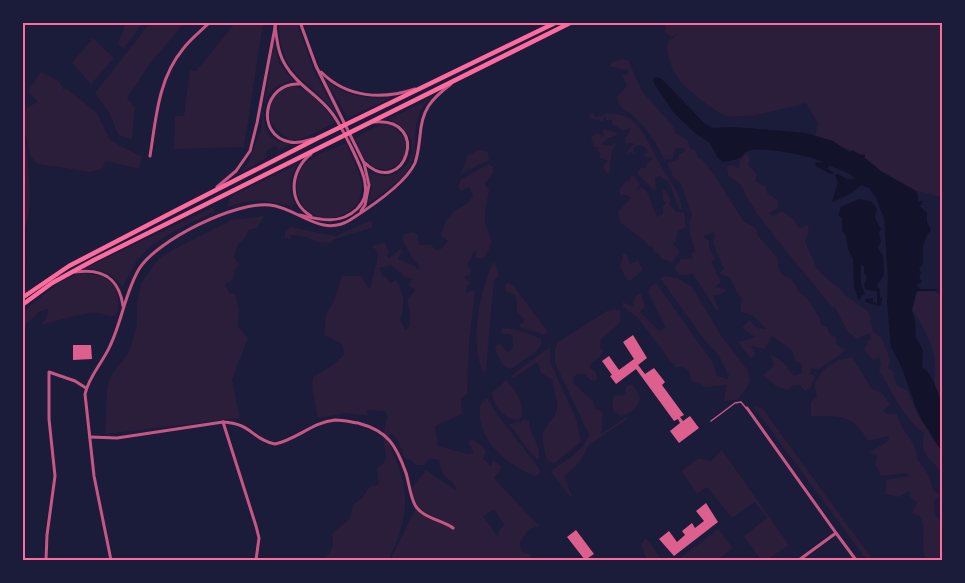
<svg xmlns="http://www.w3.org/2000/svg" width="965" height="583" font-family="'Crimson Pro',serif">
<rect width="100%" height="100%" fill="#1b1b3a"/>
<!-- green -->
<g fill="#2a1e3b" fill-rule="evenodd">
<path d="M 666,22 L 942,23 L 942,197 L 912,190 L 880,171 L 860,154 L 815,136 L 818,123 L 806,103 C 787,108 748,119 728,116 C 714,113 680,85 674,72 C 669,61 666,52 668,41 L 680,33 L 671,37 L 665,32 Z"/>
<polygon points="126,23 142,23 124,49 118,44"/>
<polygon points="150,23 184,23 149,65 127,98 135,108 132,139 118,135 110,114 95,93"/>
<polygon points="235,23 263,23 244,147 174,149 175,116 184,116 190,70 196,71"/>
<path d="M 279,23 L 297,23 L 313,69 L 340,120 C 315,80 279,80 279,23 Z"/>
<polygon points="93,38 114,58 91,84 72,63"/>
<path d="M 274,39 L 279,63 L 293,81 C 283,82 273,87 268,96 C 262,107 262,129 272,138 C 276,142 285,143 290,144 L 279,151 L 276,146 L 266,151 L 266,158 L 238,174 L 248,163 L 261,129 Z"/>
<path d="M 622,59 L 628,60 L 642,91 L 673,126 L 676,134 L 688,140 L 690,148 L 696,151 L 697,157 L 702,159 L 715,176 L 744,222 L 756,228 L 758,236 L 778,258 L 779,269 L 784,276 L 791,278 L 800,293 L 807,298 L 819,317 L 821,325 L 827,327 L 830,335 L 836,337 L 836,344 L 846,350 L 818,370 L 812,368 L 810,374 L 815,376 L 811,387 L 805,391 L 800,385 L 792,386 L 787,390 L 776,386 L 763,375 L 774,366 L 770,354 L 783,362 L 794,376 L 802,373 L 802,364 L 795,361 C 794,346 782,345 772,336 L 765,349 L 751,346 L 755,353 L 751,359 L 738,342 L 755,337 L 742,328 L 749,320 L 757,328 L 766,329 L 753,316 L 740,311 L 742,298 L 738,294 L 729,277 L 719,274 L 724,269 L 713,243 L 715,234 L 713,232 L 703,237 L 709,240 L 709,247 L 715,259 L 711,261 L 721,282 L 715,287 L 728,289 L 719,295 L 713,295 L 719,309 L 716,310 L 693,274 L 680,275 L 674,268 L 681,259 L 693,258 L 691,254 L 695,251 C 692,239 686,227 692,215 L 681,184 L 673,177 L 667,163 L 678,159 L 679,154 L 685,151 L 684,148 L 676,148 L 672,159 L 665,160 C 656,144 648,129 634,117 C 626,109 618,110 617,96 L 627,86 L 622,75 L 629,74 L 627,70 L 609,66 L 612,62 Z"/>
<polygon points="41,72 59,81 64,90 67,89 97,113 110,140 142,157 139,169 105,161 103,168 91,172 38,164 31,157 23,125 26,108 38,102 28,91"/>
<path d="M 325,80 C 349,97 363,99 391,98 L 347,118 L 340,104 Z"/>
<path d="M 291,86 C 307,86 327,109 335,122 C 325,127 302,142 292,140 C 290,140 285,136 284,135 C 261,121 266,94 291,86 Z"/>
<path d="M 430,99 C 427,102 423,106 421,110 C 411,127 420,149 410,166 C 402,182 381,194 367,204 L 372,189 L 369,171 C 399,192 438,143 389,119 Z"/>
<path d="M 592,113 L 598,118 L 599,115 L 602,116 L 605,113 C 615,114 624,114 632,120 C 645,131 652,150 660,164 C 668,179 681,192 682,210 L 679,209 L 669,182 L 660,176 L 655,178 L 656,189 L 653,190 L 637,173 L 641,168 L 646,168 L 647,163 L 652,159 L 642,155 L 648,152 L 646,148 L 639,145 L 633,148 L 635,155 L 631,152 L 628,154 L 628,150 L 634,143 L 627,143 L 625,140 L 631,128 L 623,130 L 612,125 L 612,120 L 607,120 L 605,116 L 603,119 L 605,122 L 590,118 L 588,116 Z"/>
<path d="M 385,124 L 392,125 L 405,138 C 405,143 407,149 405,153 C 401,169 381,174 369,164 C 362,158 359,146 355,138 L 376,127 Z"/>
<path d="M 23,127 C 27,148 32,191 29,212 C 28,220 25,227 24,235 C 24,248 28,261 23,272 Z"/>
<polygon points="605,129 615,132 618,135 608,138 601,144 611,146 617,142 612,151 609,174 607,174 603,166 608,161 600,158 600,153 597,150 600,148 594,147 591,137 597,133 604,137 603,130"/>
<path d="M 346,143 C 351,156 359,169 361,182 C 368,222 303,234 297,190 C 296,180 298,171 305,164 C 315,154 333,149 346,143 Z"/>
<polygon points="479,150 488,152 489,160 473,168 468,169 461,175 468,155"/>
<path d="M 746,154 L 750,158 L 748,165 L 757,174 L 755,181 L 766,187 L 767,193 L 779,201 L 778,208 L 769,213 L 773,216 L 782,211 L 793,219 L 799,228 L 808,225 L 809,230 L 805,241 L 816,267 L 827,279 L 839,288 L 845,295 L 869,312 L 873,332 L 881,337 L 890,359 L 888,368 L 893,371 L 897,386 L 907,390 L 919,417 L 942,452 L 942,475 C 932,456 919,459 924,433 C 904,420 893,392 879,371 L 881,363 L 879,357 L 873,360 L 865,351 L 865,347 L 868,343 L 866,342 L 871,338 L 870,333 L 857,339 L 848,332 L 835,307 L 832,307 L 782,246 L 758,215 L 745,194 L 742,186 L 728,175 L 727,167 L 731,165 L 739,168 L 740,160 Z"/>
<path d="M 298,164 C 290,176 286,191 295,203 L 292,207 C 267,199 252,198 227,208 L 229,200 L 235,194 Z"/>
<path d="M 489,164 L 493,167 L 493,172 L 485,184 L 489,190 C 488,198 484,212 485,220 C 489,239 497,239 484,258 L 476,258 L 475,250 L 467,266 L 471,270 L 470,275 L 463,277 L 470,282 L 466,288 L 466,293 L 473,290 L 475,292 L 469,344 L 467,394 L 461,398 L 462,414 L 435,426 L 438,446 L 468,454 L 474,453 L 468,442 L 472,439 L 481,445 L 486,451 L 483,459 L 491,466 L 493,460 L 502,467 L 494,478 L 539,526 L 529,529 L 520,542 L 521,551 L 529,554 L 533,560 L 390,560 L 415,510 L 412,487 L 426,470 L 457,491 C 451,476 441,481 439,460 L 430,458 L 424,465 L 416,465 L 410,459 L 405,459 L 397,439 L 391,433 L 387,439 C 411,492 411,508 389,560 L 325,560 L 333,546 L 332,534 L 350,518 L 353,505 L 363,497 L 370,486 L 377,486 L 379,483 L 377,468 C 390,461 385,454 384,442 C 383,435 385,423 388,417 L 385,411 L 367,410 L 368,416 L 345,413 L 319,418 L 317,415 L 312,387 L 313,377 L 333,365 L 344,355 L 343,345 L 331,338 L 324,335 L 326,314 L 334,301 L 342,276 L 362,276 L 368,288 L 371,287 C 372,275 379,262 377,251 L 373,247 L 373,245 L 385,243 L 389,252 L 387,256 L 389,258 L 400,249 L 402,251 L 398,259 L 415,266 L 418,270 L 419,265 L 412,258 L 402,239 L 404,234 L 414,232 L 418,235 L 417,239 L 420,245 L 431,245 L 436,250 L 441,249 L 448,241 L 441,236 C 442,228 448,216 455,211 C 463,205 469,205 473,195 L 469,187 L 461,191 L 458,187 L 461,179 ZM 391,265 L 405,277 L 412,279 L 408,285 L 415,290 L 407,300 L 410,312 L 410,326 L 405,330 L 400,319 C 406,305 404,292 396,280 L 390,283 L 386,277 L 383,277 L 379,268 ZM 494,509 L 504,525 L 499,530 L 498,537 L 483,516 Z"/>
<polygon points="631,176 634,176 640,185 636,190 642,187 647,192 657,217 663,214 663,206 666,203 663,200 662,189 665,190 671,200 669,204 676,212 684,212 686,227 678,231 676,241 673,244 680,252 671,263 668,260 662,259 660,255 655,252 652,246 648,246 646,242 620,222 618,212 631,198 626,195 620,195 619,190 626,181 629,181"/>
<path d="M 213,207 L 215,212 C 188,224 155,237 136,262 C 131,270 127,279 123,287 C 112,273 101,269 83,269 Z"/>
<polygon points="264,216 257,228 248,230 245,238 238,244 234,257 239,265 235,269 233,280 225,284 229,293 235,294 239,309 238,326 248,338 232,379 240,418 105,434 107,390 110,377 129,352 137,324 137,306 141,283 159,258 180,246 232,220"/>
<polygon points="369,221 372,222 372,228 335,239 329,243 317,242 306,237 294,235 290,236 290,239 285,238 285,232 290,227 336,236"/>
<polygon points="623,254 627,254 630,264 638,260 643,270 630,281 627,280 620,267"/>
<path d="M 493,263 L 495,263 L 499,275 L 494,280 L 486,370 L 484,373 C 468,345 480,290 493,263 Z"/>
<path d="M 84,273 L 104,277 L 116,287 C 116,294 122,310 115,315 C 110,319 103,313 97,313 C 78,314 59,320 41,325 L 47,317 L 48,309 L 40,311 L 23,327 L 23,314 L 24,311 C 41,298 63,275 84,273 Z"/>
<polygon points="666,276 677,278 692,287 720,334 748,371 750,380 746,389 737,400 724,401 726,385 704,387 698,382 698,384 691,381 689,370 682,367 675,367 637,317 623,307 623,302 633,307 635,296 641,293 645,306 640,312 659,331 666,328 648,292 652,285 656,283 713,363 717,376 727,379 729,375 719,356 703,338 660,278"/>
<path d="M 508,283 L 513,285 L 548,332 L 545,335 L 521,328 L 519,324 L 524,323 L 524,319 C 511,308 520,306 515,295 L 505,291 L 505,285 Z"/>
<path d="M 934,291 L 942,295 L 942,402 C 931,388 936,373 934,357 C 933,346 919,318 912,310 L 916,292 Z"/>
<path d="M 614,309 L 620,311 L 620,323 L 601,339 L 600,348 L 603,351 L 600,357 L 590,364 L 590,368 L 596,372 L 597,378 L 595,381 L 590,380 L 585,374 L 578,374 L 573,377 L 574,384 L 593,401 L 596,409 L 601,411 L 603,415 L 601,434 L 626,417 L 627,419 L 589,445 L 579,463 L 564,476 L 572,496 L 571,498 L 552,473 L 552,470 C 565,461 583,451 589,435 L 555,363 L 555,348 L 558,342 L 607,311 Z"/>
<path d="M 503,328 C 515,328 530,334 541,339 L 541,346 L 536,352 L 511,369 C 501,367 498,357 495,349 L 496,345 L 501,344 L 506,351 L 509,352 L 513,347 L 513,338 L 510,334 L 501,334 L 500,331 Z"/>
<path d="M 550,347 L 551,364 L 577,421 L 581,442 L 556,462 L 550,462 L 546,458 C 545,451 542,441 543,434 C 545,424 555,420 557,409 C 558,398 553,391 553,380 L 541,373 L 537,362 L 514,378 L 511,376 Z"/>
<path d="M 852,357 L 872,389 C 882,391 885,396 890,405 L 883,410 L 887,414 L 897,414 C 900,432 918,441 917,459 C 925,468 931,479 933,490 L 940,495 L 934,501 L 935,515 L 942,523 L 942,560 L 926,560 C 919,545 928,529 919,515 L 912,514 L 917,502 L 911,498 L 909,491 L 899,497 L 885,494 L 886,480 L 910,476 L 906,473 L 880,476 L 879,470 L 875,465 L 877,455 L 869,453 L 888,441 L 889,436 L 868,441 C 854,414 838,416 811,416 L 811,402 L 817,396 L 814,385 L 821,373 L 829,365 L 839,360 Z"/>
<path d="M 506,380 C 516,389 525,405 521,418 L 517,420 C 503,418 494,407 492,393 Z"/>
<path d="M 628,385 L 633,385 L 639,394 L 640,399 C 637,409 630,415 619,415 C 611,411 611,402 615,395 L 622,396 L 625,394 L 626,387 Z"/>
<path d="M 485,399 L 488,399 L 499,417 L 539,468 L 540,471 L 539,475 L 535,476 C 510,466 482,445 480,416 C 479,409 480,403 485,399 Z"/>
<polygon points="753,406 762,408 873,560 869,560 863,555"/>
<path d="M 524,419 L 529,421 C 529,435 542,445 539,460 L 531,454 L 509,424 L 521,422 Z"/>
<polygon points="722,450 789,545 767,560 761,560 744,536 767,518 755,502 732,518 707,487 697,494 681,471 699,458 711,461"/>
<polygon points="718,529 733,548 717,560 681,560 679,559"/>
<polygon points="646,538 662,560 644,560 646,558 641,544"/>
</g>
<!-- water -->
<g fill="#12122b">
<path d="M 655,77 L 662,79 L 705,124 L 713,128 L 734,127 L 806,133 L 833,141 L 849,152 L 853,150 L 858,154 L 865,155 L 865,158 L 881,171 L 916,191 L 918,195 L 918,201 L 923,201 L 920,206 L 927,213 L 927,222 L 931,230 L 927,235 L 923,247 L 923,264 L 919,268 L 921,272 L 919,278 L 922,282 L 916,285 L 920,289 L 937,289 L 934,291 L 917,291 L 912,310 L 915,321 L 916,339 L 918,340 L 923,351 L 922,368 C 931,370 941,398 942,408 C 945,422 943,438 942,452 L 918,413 L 901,366 L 891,347 L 887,302 L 888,278 L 884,218 L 876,198 L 869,188 L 861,185 L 852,193 L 832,202 L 838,182 L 835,175 L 838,174 L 847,179 L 854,179 L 852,175 L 829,165 L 828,169 L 834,173 L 830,174 L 816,166 L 815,162 L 822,163 L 821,161 C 805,155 760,146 748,151 C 744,152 744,154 741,157 C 736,160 728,161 723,162 L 717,157 L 710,143 L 696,134 L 674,113 L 655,85 L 653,80 Z"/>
<polygon points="859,199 871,201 877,209 875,218 881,229 879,233 881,241 878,248 883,256 884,275 877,285 880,290 880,298 882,296 881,305 879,306 865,302 865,299 873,298 873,302 877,304 877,292 865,289 864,284 867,277 864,273 864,266 861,265 861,283 865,295 862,295 859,301 854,287 853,259 848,249 846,236 842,230 842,218 838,215 841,207"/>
</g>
<!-- building -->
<g fill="#dd5f8e">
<polygon points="633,335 647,358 638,365 645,374 654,368 665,382 662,385 684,415 680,417 683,421 690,416 699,428 679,443 670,431 680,423 678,419 674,421 636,369 616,384 610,376 612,375 602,361 609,356 619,370 634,359 623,342"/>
<polygon points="73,345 91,345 92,359 73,360"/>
<polygon points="706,503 718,522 674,556 659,539 669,531 677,542 685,535 682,531 692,523 695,528 704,521 696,511"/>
<polygon points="576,530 594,554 585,560 567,537"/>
</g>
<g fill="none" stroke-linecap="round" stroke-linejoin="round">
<!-- service -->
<polyline stroke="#c65784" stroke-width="1.5" points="711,421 735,403 741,402 746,408"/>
<!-- minor -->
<g stroke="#c65784" stroke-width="3">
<path d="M 150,156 C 156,119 158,79 183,49 C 190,39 201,31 210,22"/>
<polyline points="747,408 836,533"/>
<polyline points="223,422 256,526 259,538 256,560"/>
<path d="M 90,437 L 117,438 L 223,422 C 251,423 253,440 275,444 C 296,440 313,422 335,420 C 343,420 351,422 358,423 C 388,431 396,445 406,473 C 409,483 410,495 415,505 C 422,518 442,520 453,528"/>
<polyline points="46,560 47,535 55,476 49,419 49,372 75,381 86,388"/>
</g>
<!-- tertiary -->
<g stroke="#c65784" stroke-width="3">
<polyline points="300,22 316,66 364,163 369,185 365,205 361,211"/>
<path d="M 275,26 C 277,40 278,54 286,66 C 297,85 318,95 331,112 C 340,123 364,170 365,183 C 367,193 364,202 357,209 C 340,225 321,220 300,215"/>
<path d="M 321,72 C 347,98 382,100 415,89"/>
<path d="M 299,84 C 264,82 254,135 290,142 C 297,144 306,141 313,139"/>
<path d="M 311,154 C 290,170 287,202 311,216"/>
<path d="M 365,163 C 404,200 433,117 374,122"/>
<polyline points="217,187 236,171 250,151 257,123 276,22"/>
<path d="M 75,272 C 103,268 119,278 123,306"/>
<path d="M 111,560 L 94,476 L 85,394 C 89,376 103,362 110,346 C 122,321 125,293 139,269 C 157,240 236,201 270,205 C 298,208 321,238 350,220 C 369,208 406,183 415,163 C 418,155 419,145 420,136 C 422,110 430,100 451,84"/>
<polyline points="799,560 836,533 856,560"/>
</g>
<!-- trunk -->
<g stroke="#ff6b9d" stroke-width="4.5">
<polyline points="22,298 69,266 175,211 318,138 557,22"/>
<polyline points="22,305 52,283 94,260 572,22"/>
</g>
</g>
<!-- border -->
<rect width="965" height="583" fill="none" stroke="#1b1b3a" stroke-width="48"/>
<rect x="24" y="24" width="917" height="535" fill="none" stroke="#ff6b9d" stroke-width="2"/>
</svg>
